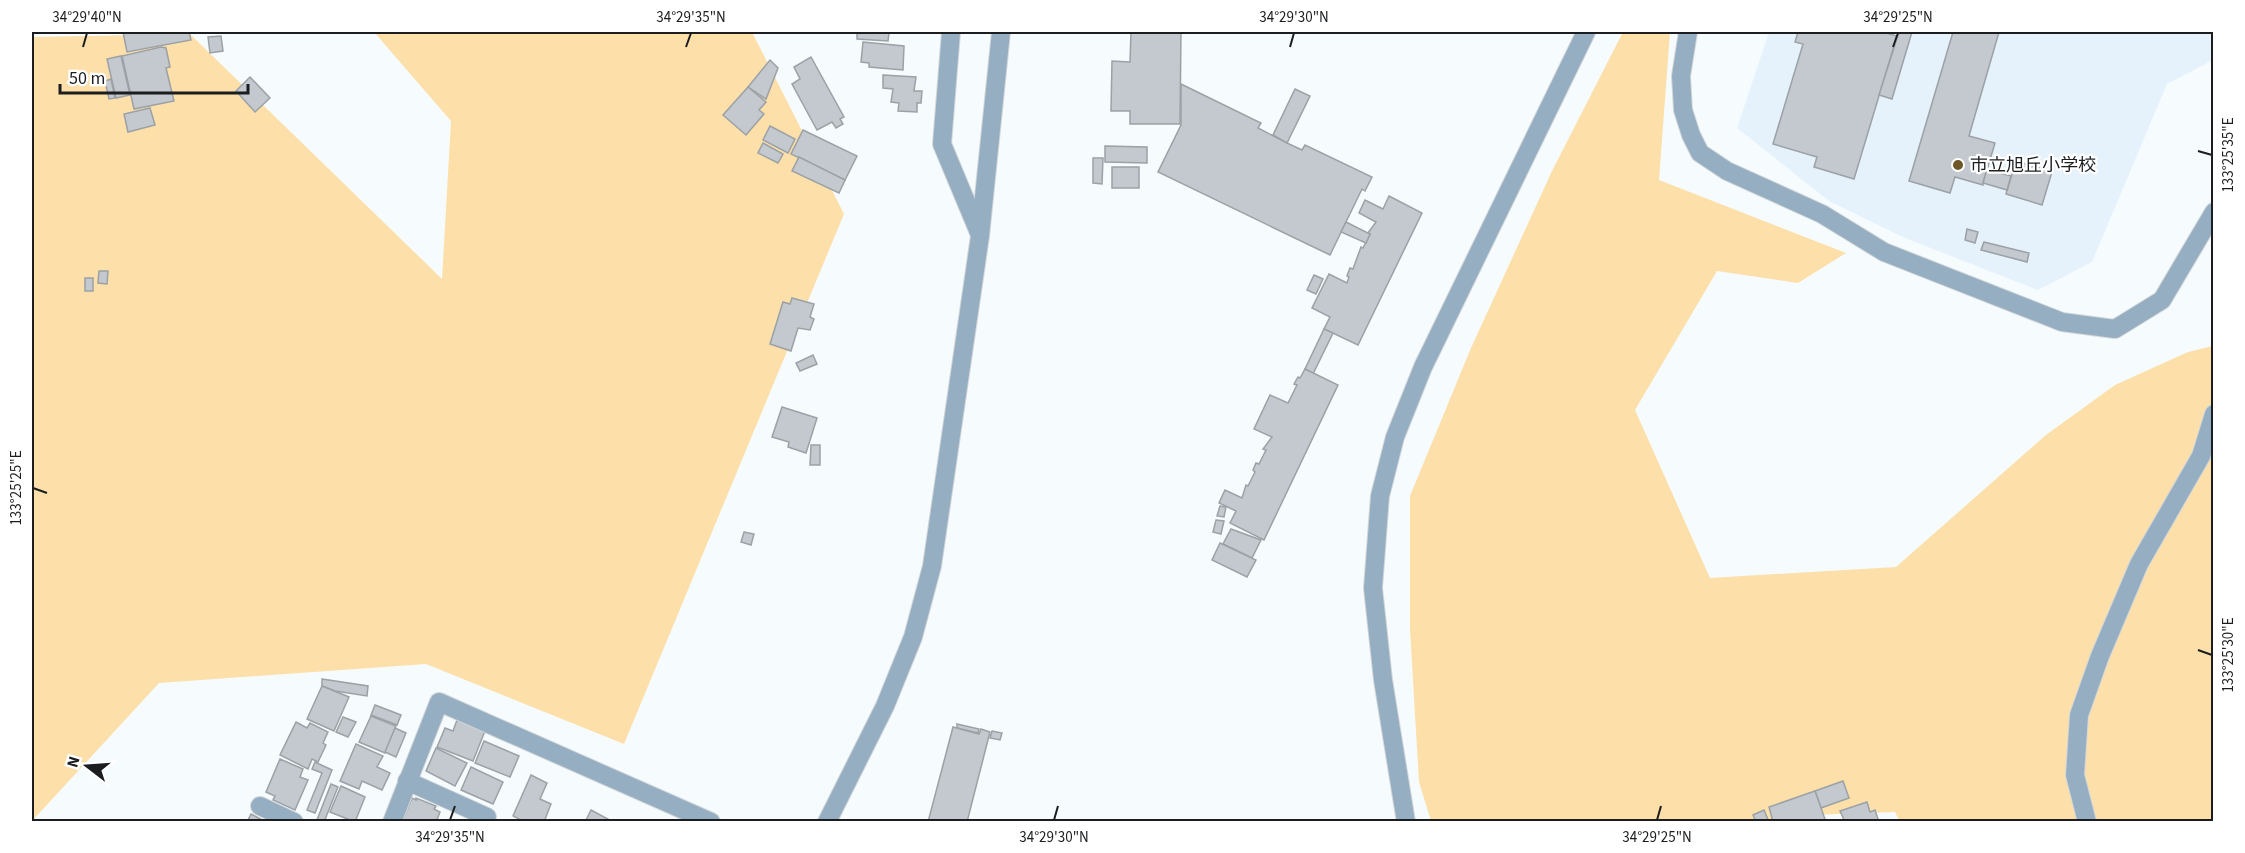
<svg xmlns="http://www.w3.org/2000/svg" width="2245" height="853" font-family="'Source Sans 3','Noto Sans JP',sans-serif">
<rect width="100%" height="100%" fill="#f6fbfe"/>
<!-- built -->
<polygon fill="#e5f2fc" points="1769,32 2213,32 2213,60 2167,84 2092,262 2038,290 1905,238 1829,201 1737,128"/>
<!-- green -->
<g fill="#fcdfa9">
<polygon points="374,32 752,32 844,214 624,744 426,664 159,683 32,821 32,37 190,34 442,279 451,121"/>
<polygon points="1623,32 1670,32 1659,180 1846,253 1798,283 1717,271 1635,410 1710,578 1896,567 2046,435 2115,385 2188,352 2213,346 2213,821 1900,822 1895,812 1810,815 1797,822 1431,821 1419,782 1410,629 1410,496 1471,348 1552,171"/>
</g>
<!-- building -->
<g fill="#c3c9ce" stroke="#9ba1a5" stroke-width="1.5">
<polygon points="123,32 189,32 191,40 127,52"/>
<polygon points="857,32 892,32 889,33 888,41 857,39"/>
<polygon points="1131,32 1181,32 1180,124 1130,124 1130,111 1111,111 1112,61 1130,62"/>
<polygon points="1798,32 1882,32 1897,36 1854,179 1814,167 1817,157 1773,144 1803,44 1795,42"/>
<polygon points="1899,32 1912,32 1892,99 1879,95"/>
<polygon points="1953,32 1999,32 1969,136 1995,143 1983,183 1983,185 1955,177 1950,193 1909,181"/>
<polygon points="221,36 223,51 210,53 208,37"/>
<polygon points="863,42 904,46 903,70 869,67 869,63 861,62"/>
<polygon points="161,47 166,48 170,67 166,68 174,101 134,109 122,56"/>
<polygon points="121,56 130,95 116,98 107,59"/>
<polygon points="811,57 844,117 840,119 843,124 836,128 832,122 817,130 792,84 800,79 794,67"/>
<polygon points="770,60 778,68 766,99 748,87"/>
<polygon points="883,75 916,77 914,91 922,91 921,103 917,103 917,112 898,111 899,103 891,102 893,89 883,88"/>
<polygon points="250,77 270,98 255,112 236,91"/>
<polygon points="111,79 115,98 109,99 105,81"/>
<polygon points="1181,84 1261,123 1258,128 1287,143 1302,150 1305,145 1372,177 1365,191 1362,189 1330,255 1158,172 1181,125"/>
<polygon points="748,87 766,102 759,110 764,114 746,135 723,115"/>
<polygon points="1295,89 1310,96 1287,143 1273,135"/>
<polygon points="150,108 155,125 128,132 124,114"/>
<polygon points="770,126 795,139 788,153 763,140"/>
<polygon points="803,130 857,156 845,180 791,154"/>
<polygon points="763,143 783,154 778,163 758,153"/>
<polygon points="1105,146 1147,147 1147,163 1105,162"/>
<polygon points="799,157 845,180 839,193 792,171"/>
<polygon points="1093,158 1103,158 1102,184 1093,183"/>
<polygon points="2016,161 2052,172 2042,205 2006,194"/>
<rect x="1112" y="167" width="27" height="21"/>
<polygon points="1987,169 2011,176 2007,190 1983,183"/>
<polygon points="1389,196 1422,213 1358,345 1324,329 1330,317 1312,308 1329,274 1347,283 1349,277 1347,276 1350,268 1353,269 1361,247 1363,248 1370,234 1368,233 1376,222 1359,213 1365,200 1383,209"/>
<polygon points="1346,222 1370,234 1366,243 1341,232"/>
<polygon points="1967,229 1978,232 1975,243 1965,240"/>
<polygon points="1984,242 2029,253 2027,262 1981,250"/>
<polygon points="99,271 108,271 107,284 98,283"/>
<polygon points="1314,275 1323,279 1316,294 1307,290"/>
<rect x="85" y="278" width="8" height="13"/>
<polygon points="792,298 814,304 810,317 814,319 810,330 798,328 791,351 770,344 783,302 790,304"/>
<polygon points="1324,329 1333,333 1313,374 1305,369"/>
<polygon points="813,355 817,364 800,371 796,363"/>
<polygon points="1305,369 1338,385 1264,540 1230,523 1236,511 1219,503 1225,490 1242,498 1246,485 1248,486 1255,472 1253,470 1256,463 1259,464 1266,450 1263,449 1272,437 1254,429 1270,395 1288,403 1297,385 1294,384 1298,377 1300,378"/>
<polygon points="782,407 817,418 806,453 788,447 789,442 772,437"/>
<polygon points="811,445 820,445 820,465 810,465"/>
<polygon points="1220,506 1226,507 1224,517 1217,516"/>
<polygon points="1216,520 1224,521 1221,534 1213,532"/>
<polygon points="1231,529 1261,540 1252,558 1223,544"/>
<polygon points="744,532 754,534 751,545 741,542"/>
<polygon points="1220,543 1256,560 1247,577 1212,560"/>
<polygon points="322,679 368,686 367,696 335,691 322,686"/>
<polygon points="322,686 349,697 334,731 307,719"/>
<polygon points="375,705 401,715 397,725 371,715"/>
<polygon points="371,716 396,726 385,753 359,742"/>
<polygon points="343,717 356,722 348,737 336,732"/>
<polygon points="457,720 485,731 473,761 437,747 445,728 453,731"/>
<polygon points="296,722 307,728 310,723 328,732 323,743 326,745 318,762 312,759 308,769 280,755"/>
<polygon points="957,724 979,729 978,733 957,728"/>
<polygon points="953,727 979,734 981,729 990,732 967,822 928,822"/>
<polygon points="395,728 406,733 396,757 385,752"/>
<polygon points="992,731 1002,733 1000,740 990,738"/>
<polygon points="484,741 519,756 510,777 475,763"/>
<polygon points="356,744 383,756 377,767 390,773 382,790 362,781 359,789 340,781"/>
<polygon points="436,748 467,763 455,786 426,771"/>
<polygon points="280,759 303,769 300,777 308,780 295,810 273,800 275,796 266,792"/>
<polygon points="315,762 332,770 315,813 307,810 322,773 312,769"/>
<polygon points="471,767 503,782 493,804 461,790"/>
<polygon points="531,775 547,783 540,799 551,804 544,822 525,822 513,816"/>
<polygon points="1843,781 1849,798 1821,808 1815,791"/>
<polygon points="331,784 338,787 324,822 321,822 317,820"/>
<polygon points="341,786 365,797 355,822 330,812"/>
<polygon points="1815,791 1826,822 1773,822 1769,807"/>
<polygon points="412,798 416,800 416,798 436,806 434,809 440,812 436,822 402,822"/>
<polygon points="1867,802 1870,812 1875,810 1879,822 1845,822 1840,811"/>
<polygon points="591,810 608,819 607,822 586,820"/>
<polygon points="1764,810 1769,822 1756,822 1753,815"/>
<polygon points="251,814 266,822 251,822 248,820"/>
</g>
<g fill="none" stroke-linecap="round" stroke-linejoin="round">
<!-- minor casing -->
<g stroke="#d3d7da" stroke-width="20">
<g id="minor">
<polyline points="951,32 942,144 980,235"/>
<polyline points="1688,32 1681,76 1683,110 1691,135 1700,153 1727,171 1822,214 1884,252 2062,322 2115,329 2162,300 2214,212"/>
<polyline points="407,781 487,817"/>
<polyline points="260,806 294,822"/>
<polyline points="392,822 439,702 711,822"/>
<polyline points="827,822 885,706 913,637 932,566 980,236 1001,32"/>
<polyline points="1406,822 1383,680 1373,588 1380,496 1395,437 1423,367 1586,32"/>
<polyline points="2087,822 2075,775 2079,715 2100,656 2139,564 2201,456 2214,414"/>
</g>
</g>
<!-- minor -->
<use href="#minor" stroke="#95aec1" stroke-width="18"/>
</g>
<!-- ticks -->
<path fill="none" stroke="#1b1d1f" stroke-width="2" d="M 83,47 L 87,33M 686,47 L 691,33M 1290,47 L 1294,33M 1893,47 L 1898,33M 2198,151 L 2212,155M 33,488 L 47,493M 2198,650 L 2212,655M 450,820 L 455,806M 1054,820 L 1058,806M 1657,820 L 1661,806"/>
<!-- markers -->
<circle fill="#6e5727" stroke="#fff" stroke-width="2" cx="1958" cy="165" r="6"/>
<g text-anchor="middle" stroke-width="4.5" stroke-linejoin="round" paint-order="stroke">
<!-- poi labels -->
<g font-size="18" fill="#1b1d1f" stroke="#fff" text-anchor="start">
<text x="1970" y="171">市立旭丘小学校</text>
</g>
</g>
<!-- border -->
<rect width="2245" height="853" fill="none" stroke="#ffffff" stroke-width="66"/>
<!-- north arrow -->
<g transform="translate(87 766) rotate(287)" stroke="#ffffff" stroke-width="4.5" paint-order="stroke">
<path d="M0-4.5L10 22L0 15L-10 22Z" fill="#1b1d1f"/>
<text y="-9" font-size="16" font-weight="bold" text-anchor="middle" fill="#1b1d1f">N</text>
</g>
<!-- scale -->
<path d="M60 84v9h188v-9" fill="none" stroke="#1b1d1f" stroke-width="3"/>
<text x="69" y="84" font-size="18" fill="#1b1d1f" stroke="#ffffff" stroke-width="4.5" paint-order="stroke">50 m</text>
<rect x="33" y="33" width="2179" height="787" fill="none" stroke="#1b1d1f" stroke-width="2"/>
<g font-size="15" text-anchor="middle" fill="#1b1d1f">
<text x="87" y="22">34°29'40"N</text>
<text x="691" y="22">34°29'35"N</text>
<text x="1294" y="22">34°29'30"N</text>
<text x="1898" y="22">34°29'25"N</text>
<text transform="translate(2228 155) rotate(-90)" y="5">133°25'35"E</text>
<text transform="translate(16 488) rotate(-90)" y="5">133°25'25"E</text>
<text transform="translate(2228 655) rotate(-90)" y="5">133°25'30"E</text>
<text x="450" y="842">34°29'35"N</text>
<text x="1054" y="842">34°29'30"N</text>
<text x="1657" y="842">34°29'25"N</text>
</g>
</svg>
